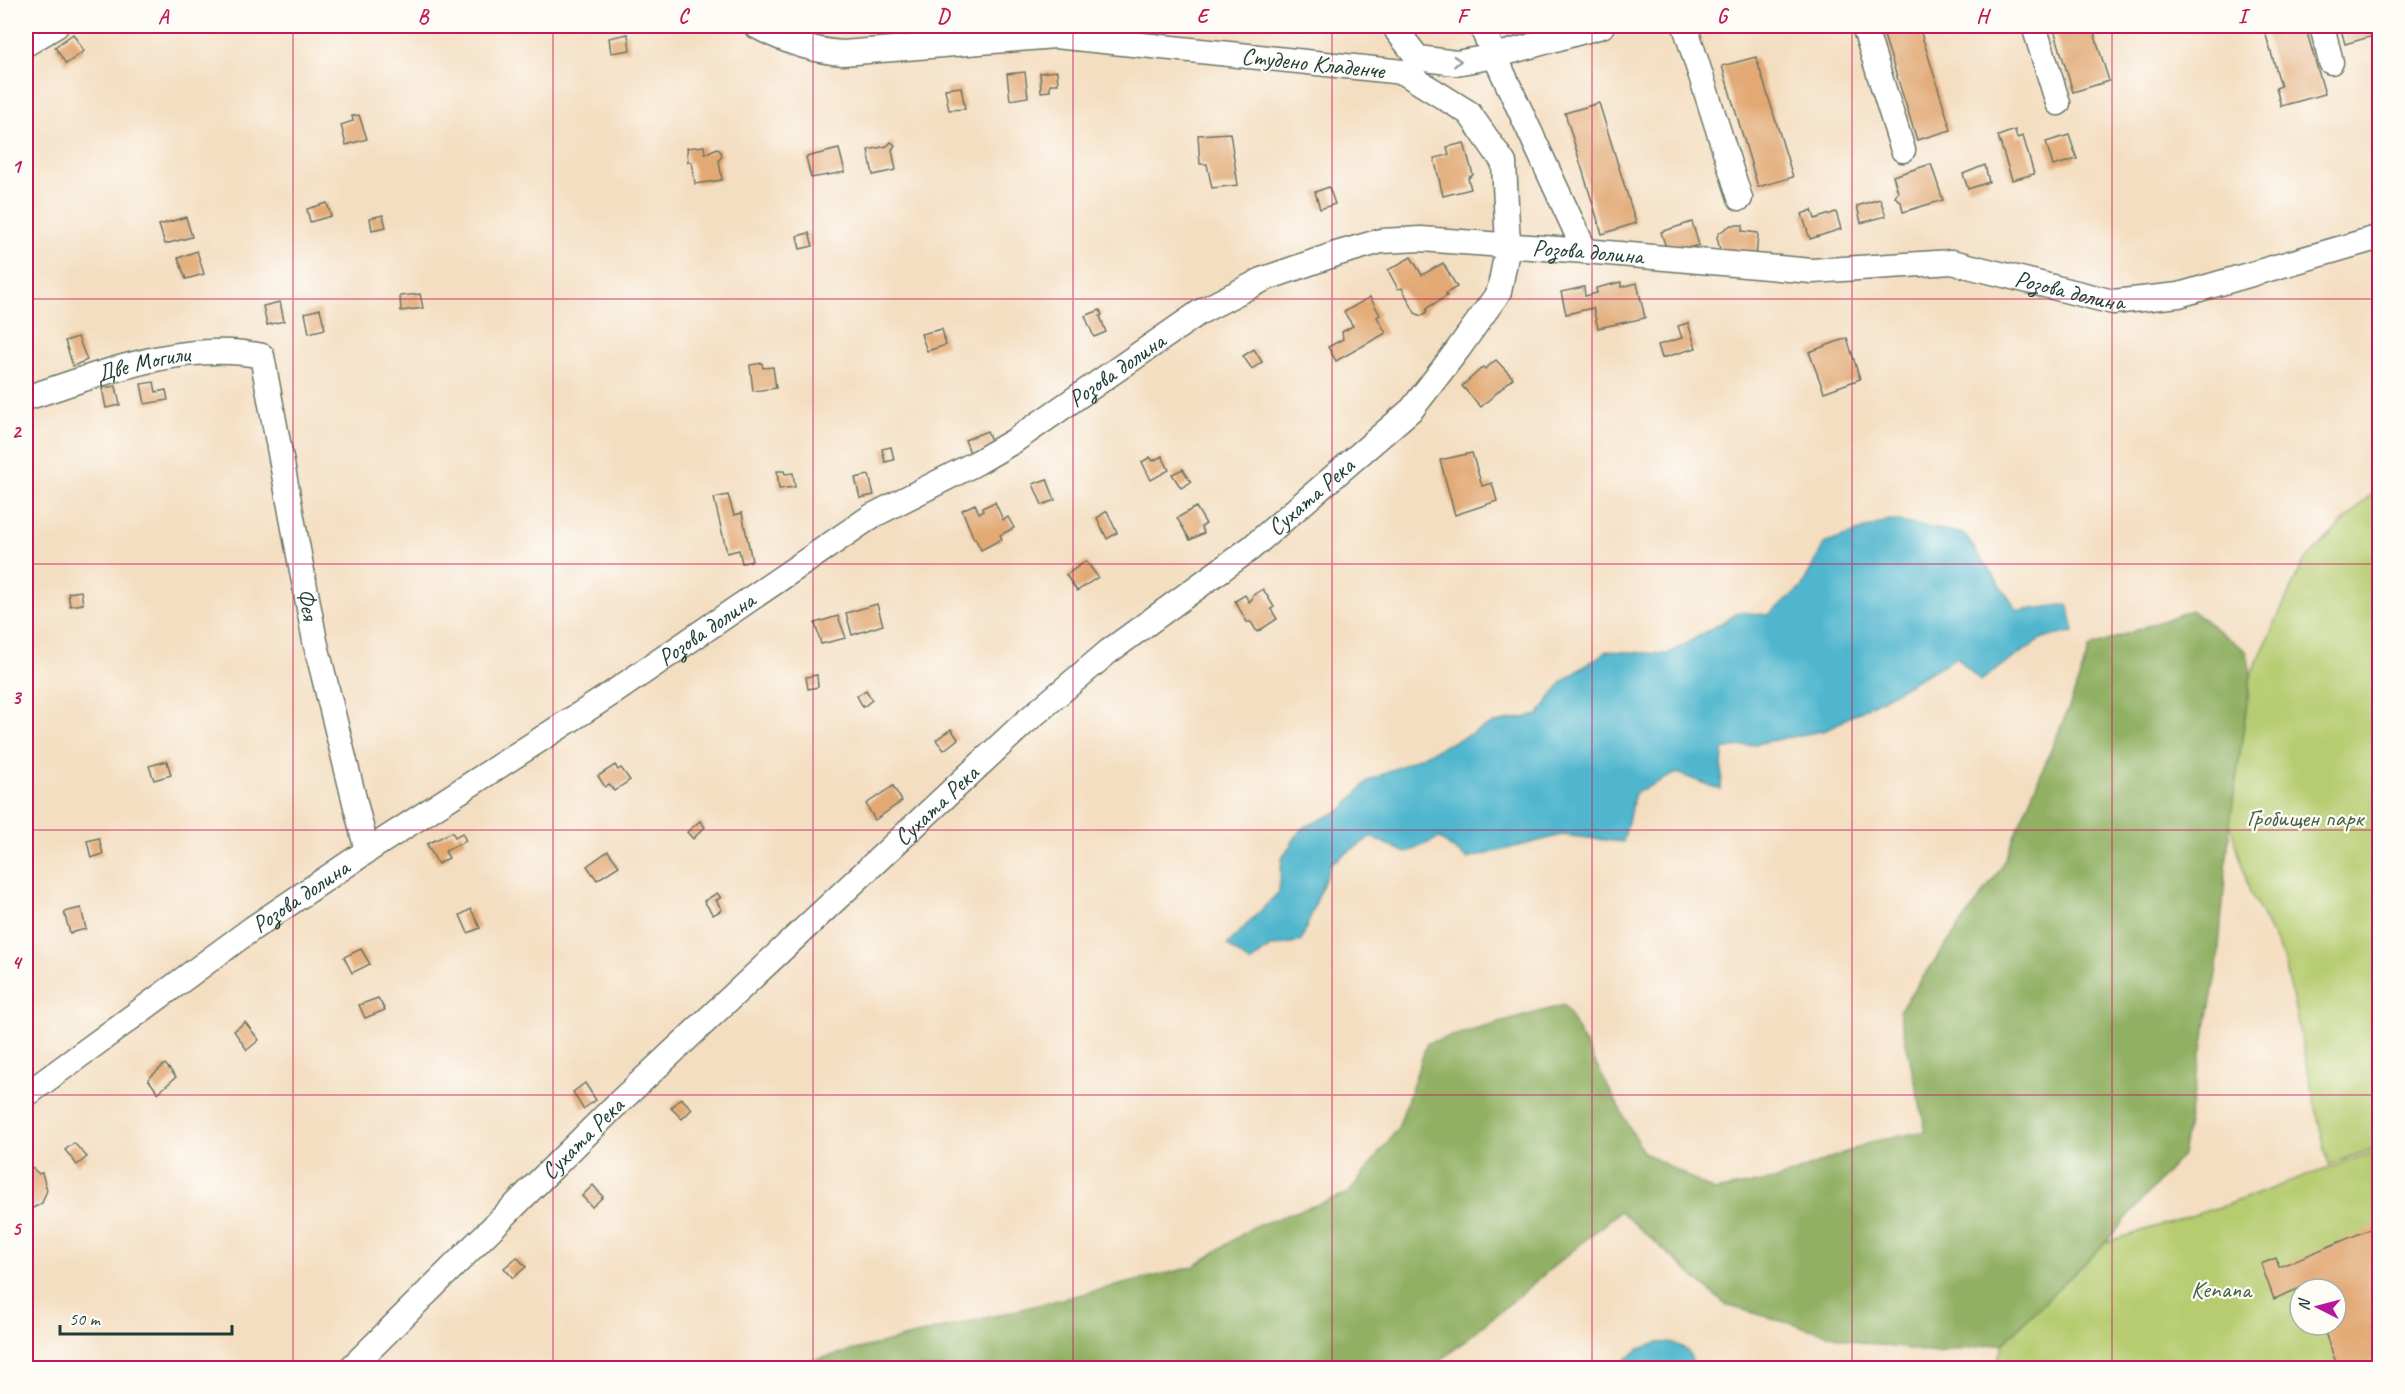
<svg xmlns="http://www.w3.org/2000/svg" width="2405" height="1394" font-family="Caveat,sans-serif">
<rect width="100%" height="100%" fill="#fdfcf7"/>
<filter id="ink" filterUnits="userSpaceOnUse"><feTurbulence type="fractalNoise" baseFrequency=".0167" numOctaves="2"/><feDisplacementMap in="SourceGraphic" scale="12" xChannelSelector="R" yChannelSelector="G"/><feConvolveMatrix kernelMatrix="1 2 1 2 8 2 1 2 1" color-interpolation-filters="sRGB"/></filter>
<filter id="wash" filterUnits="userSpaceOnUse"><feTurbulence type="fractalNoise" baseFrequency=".008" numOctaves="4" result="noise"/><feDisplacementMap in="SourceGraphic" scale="24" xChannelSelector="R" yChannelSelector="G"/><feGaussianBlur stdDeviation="1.35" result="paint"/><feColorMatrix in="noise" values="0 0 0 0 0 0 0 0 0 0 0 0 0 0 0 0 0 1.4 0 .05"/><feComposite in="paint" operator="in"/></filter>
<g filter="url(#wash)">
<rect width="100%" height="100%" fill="#f4dec1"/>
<!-- green -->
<g fill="#b7cc71" stroke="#6b8452" stroke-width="1.5" fill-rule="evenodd">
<polygon points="2379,490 2379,1147 2328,1165 2284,958 2250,892 2230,823 2251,675 2303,563 2369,496"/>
<path d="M 2379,1150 L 2379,1368 L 1995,1368 L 2003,1343 L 2106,1242 L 2226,1205 ZM 2300,1289 L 2336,1289 L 2336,1325 L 2300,1325 Z"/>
</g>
<!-- forest -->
<polygon fill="#91b063" stroke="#58764c" stroke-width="1.5" points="2191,610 2247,652 2251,675 2230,823 2217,969 2182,1155 2106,1242 2003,1343 1937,1353 1852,1341 1726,1305 1620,1211 1432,1368 781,1368 1193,1267 1253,1227 1349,1193 1398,1128 1427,1043 1564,1005 1643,1152 1714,1191 1779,1179 1871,1142 1926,1131 1899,1011 2000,870 2070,705 2090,647"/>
<!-- water -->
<g fill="#50b6ce" stroke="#387a81" stroke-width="1.5">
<polygon points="1889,520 1964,534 2018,611 2068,604 2074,632 2043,638 1980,681 1957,657 1826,730 1723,750 1721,790 1677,773 1635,793 1623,842 1562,835 1467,859 1439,838 1406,853 1371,837 1331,863 1301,941 1270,947 1250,963 1227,945 1279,892 1282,858 1301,829 1343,809 1368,781 1494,723 1538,715 1563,681 1607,651 1668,654 1740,612 1768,615 1801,588 1824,544"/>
<path d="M 1658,1343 C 1675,1342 1694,1347 1692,1368 L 1615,1368 L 1639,1349 Z"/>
</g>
<g id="blocks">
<!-- building -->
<g fill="#e2a975">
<polygon points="1881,26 1919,26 1951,130 1917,140"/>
<polygon points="2053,26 2092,26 2109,81 2073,92"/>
<polygon points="2286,26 2305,26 2325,94 2281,106 2276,88 2281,86 2265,32"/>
<polygon points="2340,26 2380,26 2380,34 2345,44"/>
<polygon points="73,34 84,51 66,64 55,47"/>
<polygon points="628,34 630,50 611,53 609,38"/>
<polygon points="1756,57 1793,177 1758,187 1722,66"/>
<polygon points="1057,71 1058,84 1050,84 1050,91 1041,92 1040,73"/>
<polygon points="1025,72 1028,97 1010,100 1007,74"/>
<polygon points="961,87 965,109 949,110 945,89"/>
<polygon points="1599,103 1636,223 1602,234 1565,113"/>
<polygon points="359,115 367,139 346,145 341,125 353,121 352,116"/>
<polygon points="2015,130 2017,138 2023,136 2034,174 2012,180 1998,136"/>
<polygon points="1230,133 1238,185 1212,188 1207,164 1200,164 1198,135"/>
<polygon points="2069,135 2077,159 2053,166 2046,142"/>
<polygon points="891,142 895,145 892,150 896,170 873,175 868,150 887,146"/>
<polygon points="1464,143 1473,175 1468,178 1471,189 1443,196 1434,158 1449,155 1447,147"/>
<polygon points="704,146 705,154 717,148 721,152 722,156 719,160 722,180 695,184 692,162 688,162 687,148"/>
<polygon points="839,149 845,172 811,178 806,157"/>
<polygon points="1931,164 1943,200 1903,212 1901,202 1895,197 1898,192 1893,176"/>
<polygon points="1985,165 1989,182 1968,189 1963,174"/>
<polygon points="1329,187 1335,204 1320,209 1315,192"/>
<polygon points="1880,199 1886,216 1861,223 1857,206"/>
<polygon points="327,203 331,216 310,222 307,209"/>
<polygon points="1812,210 1815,219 1836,212 1841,229 1810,239 1802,214"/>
<polygon points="383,215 386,227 372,230 370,218"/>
<polygon points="186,217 192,237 165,244 159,225"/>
<polygon points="1692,222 1699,245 1668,254 1661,232"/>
<polygon points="1731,225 1743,225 1742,231 1758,233 1756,261 1722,259 1717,237 1719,233"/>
<polygon points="809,233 813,246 800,249 797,236"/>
<polygon points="197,251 204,274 186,279 178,258"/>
<polygon points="1411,257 1422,275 1443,263 1457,287 1446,293 1447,296 1427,308 1426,313 1421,316 1415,313 1402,288 1398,289 1388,270"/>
<polygon points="1621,282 1621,287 1637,283 1645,318 1598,328 1593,308 1566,314 1561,292 1584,287 1585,296 1597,293 1596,288"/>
<polygon points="420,294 423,308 401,311 400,296"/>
<polygon points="1370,297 1380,315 1377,317 1386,333 1336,361 1328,347 1343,339 1342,332 1353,326 1344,312"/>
<polygon points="280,302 284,321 267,325 263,306"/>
<polygon points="320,309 325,329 309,333 305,313"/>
<polygon points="1100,310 1102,315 1100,316 1106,332 1094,337 1085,316"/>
<polygon points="1688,323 1696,348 1662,358 1658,345 1682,338 1678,326"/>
<polygon points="942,329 946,345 927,351 921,334"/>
<polygon points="78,337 87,360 73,366 65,341"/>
<polygon points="1847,338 1860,379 1824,392 1809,352"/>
<polygon points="1254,349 1262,362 1252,369 1243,356"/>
<polygon points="1496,360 1513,378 1481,407 1462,386 1483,367 1485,369"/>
<polygon points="762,363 763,368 773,367 776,388 753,391 750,365"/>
<polygon points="154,382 156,392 166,390 168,400 145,404 141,384"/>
<polygon points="116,386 120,405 106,408 102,388"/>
<polygon points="987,431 993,446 971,455 965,440"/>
<polygon points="891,447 894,460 885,462 882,449"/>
<polygon points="1472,453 1482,486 1492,483 1497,501 1455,515 1440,460"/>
<polygon points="1162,456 1169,470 1151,480 1142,462 1150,457 1153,461"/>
<polygon points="1183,469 1191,482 1181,488 1172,474"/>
<polygon points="777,471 784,471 785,474 793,473 795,487 779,489"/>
<polygon points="869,475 874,495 860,498 855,478"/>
<polygon points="1047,479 1055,500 1042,505 1033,484"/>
<polygon points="728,495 734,515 742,513 752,561 742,563 739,550 727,553 714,498"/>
<polygon points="995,502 1003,520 1008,517 1014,528 1000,535 1002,539 981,550 975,538 974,539 962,510 975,504 979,513 983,511 982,508"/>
<polygon points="1196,507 1206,524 1201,527 1204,533 1190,540 1177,518"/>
<polygon points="1107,511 1117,533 1107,539 1097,518"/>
<polygon points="1086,561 1098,577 1077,591 1066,575"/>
<polygon points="1263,589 1274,607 1271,609 1277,619 1257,632 1251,622 1247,622 1235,601 1245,595 1249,602 1252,599 1253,595"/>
<polygon points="81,591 83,604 70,606 68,593"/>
<polygon points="877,604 883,625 852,635 846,613"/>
<polygon points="838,616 846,638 821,644 815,623"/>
<polygon points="817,675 818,687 808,689 806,677"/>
<polygon points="866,690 872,700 863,707 857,696"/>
<polygon points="951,729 958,739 944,750 936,740"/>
<polygon points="167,761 171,775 154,780 149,766"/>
<polygon points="615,765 618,770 621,768 630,780 614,791 609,784 605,787 598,776"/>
<polygon points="893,786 902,801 875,820 866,804"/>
<polygon points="700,821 705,827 693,839 687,832"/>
<polygon points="452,832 455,837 462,833 466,841 445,851 449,858 438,864 427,844"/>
<polygon points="99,838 103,854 91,858 87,841"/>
<polygon points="608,851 619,866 597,880 587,866"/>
<polygon points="717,893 721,898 716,900 722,910 713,915 704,901"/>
<polygon points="81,908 86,929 70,933 64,912"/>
<polygon points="471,909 480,928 468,933 460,915"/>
<polygon points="361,949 370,964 352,973 344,957"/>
<polygon points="378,998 385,1010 365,1018 359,1005"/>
<polygon points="245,1022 259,1040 247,1050 234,1031"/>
<polygon points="165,1064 176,1077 158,1093 148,1079"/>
<polygon points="585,1083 596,1100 583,1109 573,1092"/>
<polygon points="681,1098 692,1109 682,1119 671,1108"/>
<polygon points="74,1143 87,1157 77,1165 65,1150"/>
<polygon points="31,1167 39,1174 42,1173 47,1190 42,1203 26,1212 26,1171"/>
<polygon points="593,1185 603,1197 592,1207 582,1196"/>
<polygon points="2380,1225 2380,1363 2375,1364 2373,1359 2359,1365 2337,1365 2322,1325 2336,1325 2336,1289 2312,1289 2310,1284 2274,1299 2261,1264 2276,1258 2279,1267"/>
<polygon points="517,1257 526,1267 513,1278 504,1268"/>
</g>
</g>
</g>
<g filter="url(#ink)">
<use href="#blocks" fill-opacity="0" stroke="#6a7565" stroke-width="1.5"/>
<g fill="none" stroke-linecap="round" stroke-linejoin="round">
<!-- street casing -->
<g stroke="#6a7565" stroke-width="27">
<g id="street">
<polyline points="1397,26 1397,31 1418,58 1456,63 1495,56 1602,26"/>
<polyline points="1481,26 1585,251"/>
<polyline points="1685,26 1740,198"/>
<polyline points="1864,26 1903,150"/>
<polyline points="2034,26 2058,103"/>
<polyline points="2322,26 2331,62"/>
<polyline points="26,44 56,26"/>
<path id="s1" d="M 26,398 C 98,375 186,339 262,356 L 315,641 L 367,851"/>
<path id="s2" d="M 26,1095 L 253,928 L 367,851 L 614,692 L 872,516 L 978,462 L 1014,441 L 1200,312 L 1264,279 L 1336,254 L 1381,241 L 1421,239 L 1585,251 L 1812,271 L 1952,262 L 2113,302 L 2179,295 L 2380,237"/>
<path id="s3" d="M 351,1368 L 615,1106 L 1023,724 L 1108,652 L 1251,548 L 1412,409 L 1459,348 L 1499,292 L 1508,246 L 1504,163 L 1469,113 L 1403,72 L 1055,36 L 843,53 C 812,51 784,41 756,26"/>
</g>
</g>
<!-- street -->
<use href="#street" stroke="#fff" stroke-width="24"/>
</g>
<!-- one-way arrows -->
<defs><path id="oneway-chevron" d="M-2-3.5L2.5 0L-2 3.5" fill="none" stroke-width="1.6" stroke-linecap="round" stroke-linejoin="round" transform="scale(1.5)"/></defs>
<use stroke="#8f9e9a" href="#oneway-chevron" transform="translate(1457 61) rotate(-3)"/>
</g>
<!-- grid -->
<path fill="none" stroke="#c2185b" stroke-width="1.5" stroke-opacity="0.55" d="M 293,26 L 293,1368M 553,26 L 553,1368M 813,26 L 813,1368M 1073,26 L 1073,1368M 1332,26 L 1332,1368M 1592,26 L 1592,1368M 1852,26 L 1852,1368M 2112,26 L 2112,1368M 26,299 L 2380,299M 26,564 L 2380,564M 26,830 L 2380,830M 26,1095 L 2380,1095"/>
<g text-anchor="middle" stroke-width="4.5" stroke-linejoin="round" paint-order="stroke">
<!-- street labels -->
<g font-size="24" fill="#1f3d34" stroke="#fdfcf7">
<text transform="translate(1313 63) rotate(6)" y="8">Студено Кладенче</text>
<text dy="8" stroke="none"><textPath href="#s2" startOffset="1815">Розова долина</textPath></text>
<text dy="8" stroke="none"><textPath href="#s2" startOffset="2301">Розова долина</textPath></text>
<text dy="8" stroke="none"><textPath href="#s1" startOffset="122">Две Могили</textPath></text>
<text dy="8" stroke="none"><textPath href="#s2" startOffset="1311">Розова долина</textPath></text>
<text dy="8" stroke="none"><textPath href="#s3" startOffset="1298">Сухата Река</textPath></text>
<text dy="8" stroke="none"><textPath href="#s1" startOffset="495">Фея</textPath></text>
<text dy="8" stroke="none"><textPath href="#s2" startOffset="825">Розова долина</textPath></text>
<text dy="8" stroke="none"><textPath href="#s3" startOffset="812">Сухата Река</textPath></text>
<text dy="8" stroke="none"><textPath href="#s2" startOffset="339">Розова долина</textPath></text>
<text dy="8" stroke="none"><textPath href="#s3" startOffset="326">Сухата Река</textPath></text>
</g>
<!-- park labels -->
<g font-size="24" fill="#456143" stroke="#fdfcf7">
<text x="2305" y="826">Гробищен парк</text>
<text x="2221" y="1297">Kenana</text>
</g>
</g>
<!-- margin -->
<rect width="2405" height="1394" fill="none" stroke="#fdfcf7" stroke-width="66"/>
<!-- north arrow -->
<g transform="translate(2318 1307) rotate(276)"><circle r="28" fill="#fdfcf7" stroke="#a4b0a9" stroke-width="1.5"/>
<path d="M0-4.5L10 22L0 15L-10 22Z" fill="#b5179e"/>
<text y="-9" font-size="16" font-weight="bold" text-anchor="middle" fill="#1f3d34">N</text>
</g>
<!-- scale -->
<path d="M60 1325v9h172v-9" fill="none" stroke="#1f3d34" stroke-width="3"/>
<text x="69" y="1325" font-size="18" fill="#1f3d34" stroke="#fdfcf7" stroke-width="4.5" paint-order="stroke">50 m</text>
<rect x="33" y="33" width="2339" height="1328" fill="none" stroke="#c2185b" stroke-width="2"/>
<g font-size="20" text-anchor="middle" font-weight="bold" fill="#c2185b">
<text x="163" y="23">A</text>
<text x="423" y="23">B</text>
<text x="683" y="23">C</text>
<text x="943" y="23">D</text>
<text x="1202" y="23">E</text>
<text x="1462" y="23">F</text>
<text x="1722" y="23">G</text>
<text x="1982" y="23">H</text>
<text x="2242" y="23">I</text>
<text x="16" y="173">1</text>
<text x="16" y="438">2</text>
<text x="16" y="704">3</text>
<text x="16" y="969">4</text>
<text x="16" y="1235">5</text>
</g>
</svg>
